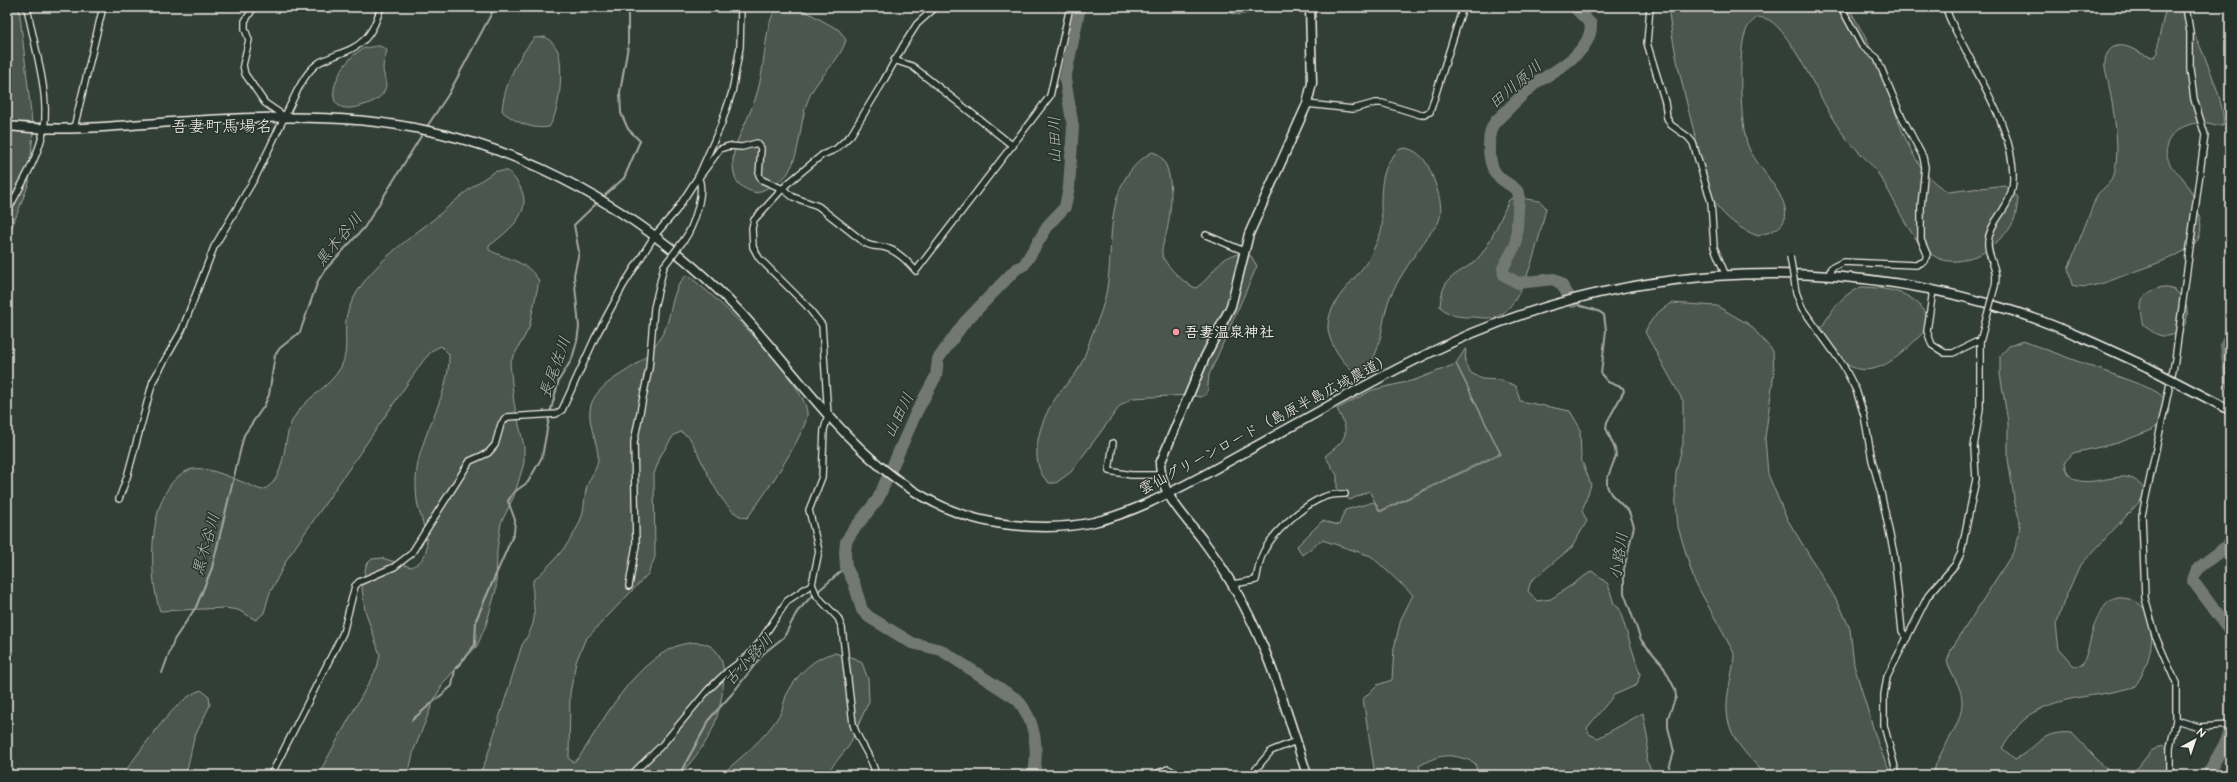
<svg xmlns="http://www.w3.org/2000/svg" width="2237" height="782" font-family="'Architects Daughter','Klee One',sans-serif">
<rect width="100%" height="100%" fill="#323e38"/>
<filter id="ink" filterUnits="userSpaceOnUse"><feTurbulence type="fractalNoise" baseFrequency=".025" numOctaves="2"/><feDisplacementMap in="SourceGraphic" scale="8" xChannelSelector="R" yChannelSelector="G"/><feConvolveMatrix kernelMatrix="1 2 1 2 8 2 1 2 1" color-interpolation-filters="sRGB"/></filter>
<g filter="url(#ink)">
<!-- green -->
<g fill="#4c564f" stroke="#a0a49c">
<polygon points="7,7 19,7 33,131 29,183 7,240"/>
<path d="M 777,7 L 798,7 L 839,30 L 846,40 C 840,61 821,74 811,93 C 798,118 803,149 788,173 C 782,182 767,188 757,193 C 746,190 736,186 734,173 C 729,151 742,132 750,112 C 758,95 762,75 764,56 C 767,38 767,22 777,7 Z"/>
<path d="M 1223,7 L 1260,7 C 1247,15 1234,19 1223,7 Z"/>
<path d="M 1668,7 L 1848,7 C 1860,26 1870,46 1879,67 C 1895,105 1908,173 1949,192 L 2005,185 L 2018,197 C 2016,226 2010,231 1988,249 C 1983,254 1976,256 1969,258 C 1920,277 1901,208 1881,178 C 1868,158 1848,144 1836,124 C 1821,101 1791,32 1769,20 C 1766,18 1761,18 1758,17 C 1751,22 1747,26 1745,34 C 1738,53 1740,127 1748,146 C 1755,166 1794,200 1784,221 C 1780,230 1766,233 1758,236 C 1741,230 1725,218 1715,203 C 1706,187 1703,165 1698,147 C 1686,101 1674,55 1668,7 Z"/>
<path d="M 2166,7 L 2181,7 C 2194,32 2227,100 2223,126 C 2218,126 2213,124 2208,123 C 2195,121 2178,126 2170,138 C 2164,146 2166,155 2170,164 C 2172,169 2178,172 2182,177 C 2193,191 2212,233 2192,246 C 2174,259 2148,266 2128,274 C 2112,280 2088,291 2072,285 L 2068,269 L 2097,195 C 2104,187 2113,182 2115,171 C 2120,144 2114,113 2109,86 C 2108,77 2104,70 2105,62 C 2105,55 2110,47 2117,46 C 2130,43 2141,57 2154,57 L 2158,53 L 2158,42 Z"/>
<path d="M 546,37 C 551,41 557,47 559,54 C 563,73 560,111 549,127 C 532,130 515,122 502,111 C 504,85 517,59 534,38 Z"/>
<path d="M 380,46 L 387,50 C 386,57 383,62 383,68 C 383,75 388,83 385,89 C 382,98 373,102 364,105 C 311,123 338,58 365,48 C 370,47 375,46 380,46 Z"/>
<path d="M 1406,148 C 1421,152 1427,162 1432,175 C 1437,188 1445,209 1438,223 C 1436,227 1431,231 1429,235 C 1415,255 1400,275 1390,297 C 1380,322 1383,359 1360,375 C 1346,369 1327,342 1328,326 C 1329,295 1364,276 1374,248 C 1377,242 1380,235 1382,228 C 1383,222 1381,214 1381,207 C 1381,184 1382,164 1400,149 Z"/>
<path d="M 1152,152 L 1158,154 C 1175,168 1172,209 1167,230 C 1166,237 1161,247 1162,254 C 1164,265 1186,285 1196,288 C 1219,272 1218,248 1251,256 L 1257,266 L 1209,375 L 1207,394 L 1201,397 L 1190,395 L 1132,398 L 1120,406 L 1071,472 L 1056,483 L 1049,483 C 1026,463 1040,420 1055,399 C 1061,390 1069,382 1076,373 C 1083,362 1087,349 1091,337 C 1097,323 1103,308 1106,293 C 1116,244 1100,183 1152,152 Z"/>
<path d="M 496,171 L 508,171 C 540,204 519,223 489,246 L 489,250 C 508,260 528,261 539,281 L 529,328 L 510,363 L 514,403 L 524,446 L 524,463 L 514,496 L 501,523 L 497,550 L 496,590 L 486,625 L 477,646 L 444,682 L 434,700 L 414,750 L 408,775 L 318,775 L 377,668 L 380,655 L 365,610 L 362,589 L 366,565 L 372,559 L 382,558 L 411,567 C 438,556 423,527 418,506 C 416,498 416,487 416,479 C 418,434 450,399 449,354 L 441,346 L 433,350 L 423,361 L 287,559 L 269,595 L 264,613 L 256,620 L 238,610 L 225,608 L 160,611 C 148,576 146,487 189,470 C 206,463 244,484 262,490 C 287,481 282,441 292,421 C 303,398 329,389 341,367 C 351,348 341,326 349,308 C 365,269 402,244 434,219 C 454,202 473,184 496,171 Z"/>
<path d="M 1513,197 L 1540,201 L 1546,208 C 1540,234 1525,305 1498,316 C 1491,319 1482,318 1474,317 C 1458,317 1452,317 1440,307 C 1442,272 1459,277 1478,258 C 1489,247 1502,215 1509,200 Z"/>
<path d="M 687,275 C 713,293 811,386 807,416 C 804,436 761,501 747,518 C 721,516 702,457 689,437 L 681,432 L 674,435 L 661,455 L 654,474 L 655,557 L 648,574 L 585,640 L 576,662 L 570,693 L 569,759 L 574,762 L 578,759 C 602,723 625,677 663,653 C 681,641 714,634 722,662 C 726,678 722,698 718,713 C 712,738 696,756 680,775 L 479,775 L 486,760 L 522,645 C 542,615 531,612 533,581 C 553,562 573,542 582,516 C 585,506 584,496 587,486 C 591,474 599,468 598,455 C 597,440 586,421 591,405 C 597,385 623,374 638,363 C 648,355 655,346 662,335 C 673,317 670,288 687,275 Z"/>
<path d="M 1861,287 C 1889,288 1919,292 1930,322 L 1927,329 C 1904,351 1877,384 1844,363 C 1831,355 1825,345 1819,332 C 1830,313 1840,295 1861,287 Z"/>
<path d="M 2162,287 C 2165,288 2171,288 2174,290 C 2195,302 2191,338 2163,336 C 2157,336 2149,329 2144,326 C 2139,303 2138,295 2162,287 Z"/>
<path d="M 1672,303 L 1717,306 L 1750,325 L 1773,351 L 1774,372 L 1765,438 L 1768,474 L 1786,517 L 1840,606 L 1850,629 L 1854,665 L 1878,744 L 1891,775 L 1766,775 C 1741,749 1722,732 1728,693 C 1730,679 1734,667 1734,653 L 1694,580 L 1678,527 L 1675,492 L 1676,472 L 1683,443 L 1683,401 L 1645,332 C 1651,318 1659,310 1672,303 Z"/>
<path d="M 2023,341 L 2144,386 C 2158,392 2169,397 2169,414 L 2152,430 L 2118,443 L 2073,453 L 2065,462 C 2068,495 2104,476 2125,477 C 2134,477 2140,484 2145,490 L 2142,499 L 2079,567 L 2064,601 L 2056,625 L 2059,649 L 2074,666 L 2082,665 C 2092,646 2090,622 2105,606 C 2109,600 2117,597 2123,598 C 2166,602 2153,665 2134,687 C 2098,698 2055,694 2025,719 C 2016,726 2009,739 2002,748 L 2015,759 C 2039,747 2040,730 2072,733 L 2112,775 L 1933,775 C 1938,747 1968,723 1961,693 C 1958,683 1951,672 1947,662 L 1951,650 L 2014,551 L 2019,535 L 2020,521 L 2015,504 L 2008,459 L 2008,422 L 2000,374 L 2000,356 L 2009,346 Z"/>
<path d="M 1466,348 L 1465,363 L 1471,373 L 1482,379 L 1501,380 L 1516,386 L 1520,401 L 1570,411 L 1580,428 L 1581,458 L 1591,485 L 1582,511 L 1587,521 L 1572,547 L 1531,581 L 1528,591 L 1537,601 L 1551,599 L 1592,571 L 1608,584 L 1614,604 L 1619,608 L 1640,674 L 1637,685 L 1614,695 L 1587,728 L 1589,734 L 1598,738 L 1643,713 L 1648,742 L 1646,760 L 1654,775 L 1478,775 L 1475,763 C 1452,753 1441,753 1419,766 L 1422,775 L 1375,775 L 1363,699 L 1377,685 L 1392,680 L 1394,648 L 1401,619 L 1413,595 L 1371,556 L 1322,540 L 1302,555 L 1297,546 L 1322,521 L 1339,525 L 1345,510 L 1374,502 L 1380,512 L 1501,454 L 1456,363 Z"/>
<path d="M 1456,364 L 1500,453 L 1380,511 L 1369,491 L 1350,500 L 1337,490 L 1337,475 L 1325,456 C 1347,439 1351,434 1337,409 L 1372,390 L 1415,380 Z"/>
<path d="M 834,653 L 855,658 L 862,663 L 868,679 L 869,701 L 849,746 L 825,775 L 721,775 C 741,757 766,738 780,714 C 783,708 784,702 786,696 C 796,676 812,658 834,653 Z"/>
<path d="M 201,690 L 209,696 L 210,705 L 194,738 L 186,775 L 122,775 C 140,753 174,698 201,690 Z"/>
<polygon points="2163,745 2170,752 2172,775 2132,775 2151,751"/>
</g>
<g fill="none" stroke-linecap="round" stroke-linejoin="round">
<!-- stream -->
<g stroke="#a6a9a1" stroke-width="2">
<polyline points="426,128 448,95 495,7"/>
<polyline points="602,198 624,178 640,141 628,129 621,113 620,92 628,46 628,7"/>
<path d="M 1573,302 C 1583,310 1595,306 1604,315 L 1606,330 L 1601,374 L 1608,382 L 1623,388 L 1624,391 L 1607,422 L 1606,428 L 1615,449 L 1616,456 L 1607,479 L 1607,486 L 1611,494 L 1629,512 L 1634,526 L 1624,569 L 1624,593 L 1641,640 L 1662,664 L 1675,689 L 1676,697 L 1668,717 L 1668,727 L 1674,752 L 1667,775"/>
<polyline points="162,673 174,640 196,607 212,568 244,435 264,406 269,395 275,355 280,348 300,332 318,281 325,270 364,228 423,133"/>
<polyline points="412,720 452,686 455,669 475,645 476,620 514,533 515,520 508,501 513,493 528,482 542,457 550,413 559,380 572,359 577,341 579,327 574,275 579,252 574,225 599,201"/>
<polyline points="679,775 711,717 732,694 764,653 784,637 797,612 809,599 846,567"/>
</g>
<!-- river -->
<g stroke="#727972" stroke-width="12">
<path d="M 1573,302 L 1561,284 L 1554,279 L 1518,283 L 1504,275 L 1503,268 L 1516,244 L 1519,193 C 1514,186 1505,183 1499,177 C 1487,166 1486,134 1495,122 C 1509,109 1522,94 1536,83 C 1556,70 1592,52 1591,24 L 1574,7"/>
<polyline points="2230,335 2226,345 2230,383"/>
<path d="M 2230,541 C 2220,557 2196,562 2193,581 L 2230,631"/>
<path d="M 1034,775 C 1038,747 1036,723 1018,700 L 941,650 L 912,643 L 869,617 L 862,610 L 854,583 L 846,567 L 845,553 L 846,542 L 851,533 L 878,499 L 916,413 L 936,376 L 938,359 L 964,323 L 1016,269 L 1024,265 L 1049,224 L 1065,207 L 1069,187 L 1073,127 L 1065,79 L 1080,7"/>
<polyline points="2207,775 2227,740 2230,731"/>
</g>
<!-- street casing -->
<g stroke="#f4f1e8" stroke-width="8">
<g id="street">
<polyline points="254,7 245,21 245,29 249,40 243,65 245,74 265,103 284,116"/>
<polyline points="1650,7 1647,43 1665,102 1667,118 1671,125 1688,137 1693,143 1711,202 1714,247 1726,276"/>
<path d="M 1946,7 C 1948,19 1957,32 1962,43 C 1982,83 2014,133 2013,178 C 2013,209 1990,218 1988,242 C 1987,258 1999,268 1995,286"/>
<polyline points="894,60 912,66 1013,146"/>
<polyline points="1307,104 1353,109 1375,103 1382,103 1421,115 1430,112 1463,7"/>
<polyline points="74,128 103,7"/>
<path d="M 700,176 L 720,149 L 729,146 L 742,147 L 757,143 L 761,148 L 759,175 L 762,180 L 783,189 L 793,197 L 818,206 L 865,243 C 871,247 876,246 883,247 C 897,250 907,261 916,271 L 1050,96 L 1070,7"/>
<path d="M 7,212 C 21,185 38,159 44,128 C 50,95 33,41 27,7"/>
<polyline points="1206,235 1244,251"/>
<path d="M 684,240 C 693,228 706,191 698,177"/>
<polyline points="1829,276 1831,268 1843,262 1916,265 1925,261 1927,254 1921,240 1921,206 1925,167 1923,157 1900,113 1877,58 1862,46 1841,7"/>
<polyline points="1933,290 1927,331 1932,345 1945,353 1953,353 1976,342 1980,342"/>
<polyline points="1796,292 1802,308 1843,365 1856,390 1864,415 1872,460 1881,493 1894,554 1902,631 1907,638"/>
<polyline points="1113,443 1109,471 1131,475 1160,475"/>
<path d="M 119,499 L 127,477 L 153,381 L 182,330 L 214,247 L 256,176 L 297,91 C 303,80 309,69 320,62 C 335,54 352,52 364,40 C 373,31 377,19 381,7"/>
<path d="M 1233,584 L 1256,580 C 1258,572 1259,561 1263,553 C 1272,533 1303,505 1324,497 C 1330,494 1338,494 1345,494"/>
<polyline points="629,586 636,545 634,442 649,368 654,308 664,266"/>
<polyline points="2176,720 2199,727 2230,725"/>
<polyline points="271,775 343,633 355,586 359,582 394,567 411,554 470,461 488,453 495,445 501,424 507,417 556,414 562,410 595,338 623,286 655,235 676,211 698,177 721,125 732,92 740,47 741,7"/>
<polyline points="631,775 662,745 708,690 728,671 747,657 760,642 787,601 812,584"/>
<path d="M 876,775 C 872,756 858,742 853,724 L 842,628 L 838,618 L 817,596 L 812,584 L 819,551 L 809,510 L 822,477 L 824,430 L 828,416 L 822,325 L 806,305 L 759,258 L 753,247 L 752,228 L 754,220 L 787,184 L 822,155 L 836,149 L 851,135 L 883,82 L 903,46 L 917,24 L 936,7"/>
<polyline points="1154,775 1168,769 1179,775"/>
<polyline points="1251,775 1271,751 1296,741"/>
<polyline points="1897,775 1884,725 1884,695 1887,677 1928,596 1955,565 1961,553 1976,479 1974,447 1980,409 1980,342 1985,323"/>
<polyline points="2170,775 2170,748 2176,720 2176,683 2155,635 2145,598 2142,515 2175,360 2205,135 2194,99 2190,69 2190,32 2186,7"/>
</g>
</g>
<!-- secondary casing -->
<g stroke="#f4f1e8" stroke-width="11">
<g id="secondary">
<path d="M 7,126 C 62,132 117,126 172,122 C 307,114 415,110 542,169 C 617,204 684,252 741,313 C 818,397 886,514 1012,525 C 1039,528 1067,528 1094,522 C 1132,513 1168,494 1202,476 C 1240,455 1278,434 1316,413 C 1367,384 1420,356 1473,333 C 1643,262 1842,255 2016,312 C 2061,327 2104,347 2147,367"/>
<path d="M 1307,775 C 1279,686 1259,615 1202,539 C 1184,515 1161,495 1160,464 L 1205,357 L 1231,306 L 1249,234 L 1307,104 L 1312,83 L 1310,7"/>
</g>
</g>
<!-- street -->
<use href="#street" stroke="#26332d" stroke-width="5.5"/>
<!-- secondary -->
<use href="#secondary" stroke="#26332d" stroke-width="8"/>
<!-- street-bridge casing -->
<g stroke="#f4f1e8" stroke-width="8" stroke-linecap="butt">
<g id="street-bridge">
<polyline points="1790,256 1796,292"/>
<polyline points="664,266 684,240"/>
<polyline points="1985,323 1995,286"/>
</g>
</g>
<!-- secondary-bridge casing -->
<g stroke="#f4f1e8" stroke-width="11" stroke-linecap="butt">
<polyline id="secondary-bridge" points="2147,367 2230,410"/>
</g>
<!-- street-bridge -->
<use href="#street-bridge" stroke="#26332d" stroke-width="5.5"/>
<!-- secondary-bridge -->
<use href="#secondary-bridge" stroke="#26332d" stroke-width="8"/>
</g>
</g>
<!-- markers -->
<circle fill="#ff9aa2" stroke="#26332d" stroke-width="1.5" cx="1176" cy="332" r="4"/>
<g text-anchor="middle" stroke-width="3" stroke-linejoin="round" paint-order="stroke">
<!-- poi labels -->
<g font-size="15" font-weight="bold" fill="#f4f1e8" stroke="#26332d" text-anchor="start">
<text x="1184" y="337">吾妻温泉神社</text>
</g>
<!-- street labels -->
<g font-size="15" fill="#f4f1e8" stroke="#26332d">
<text transform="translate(1265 424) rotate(-28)" y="5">雲仙グリーンロード（島原半島広域農道）</text>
</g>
<!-- water labels -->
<g font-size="16" font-style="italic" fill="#babbb3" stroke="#26332d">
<text transform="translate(1515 84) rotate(-41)" y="6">田川原川</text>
<text transform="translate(1054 140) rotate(-91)" y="6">山田川</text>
<text transform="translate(338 239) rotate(-50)" y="6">黒木谷川</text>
<text transform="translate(554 367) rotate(-70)" y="6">長尾佐川</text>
<text transform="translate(898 415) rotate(-64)" y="6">山田川</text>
<text transform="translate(205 544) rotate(-74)" y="6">黒木谷川</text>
<text transform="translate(1618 556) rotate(-81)" y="6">小路川</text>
<text transform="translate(748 659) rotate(-47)" y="6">古小路川</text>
</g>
<!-- quarter labels -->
<g font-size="17" fill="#f4f1e8" stroke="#26332d">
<text x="222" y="132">吾妻町馬場名</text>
</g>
</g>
<!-- margin -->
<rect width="2237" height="782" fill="none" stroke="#26332d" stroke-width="24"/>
<rect x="12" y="12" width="2213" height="758" fill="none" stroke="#f4f1e8" stroke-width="1.5" filter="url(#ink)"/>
<!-- north arrow -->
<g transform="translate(2195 740) rotate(40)" stroke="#26332d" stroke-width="3" paint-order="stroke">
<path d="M0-3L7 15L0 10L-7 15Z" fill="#f4f1e8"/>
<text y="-6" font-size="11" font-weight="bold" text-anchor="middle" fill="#f4f1e8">N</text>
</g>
</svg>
